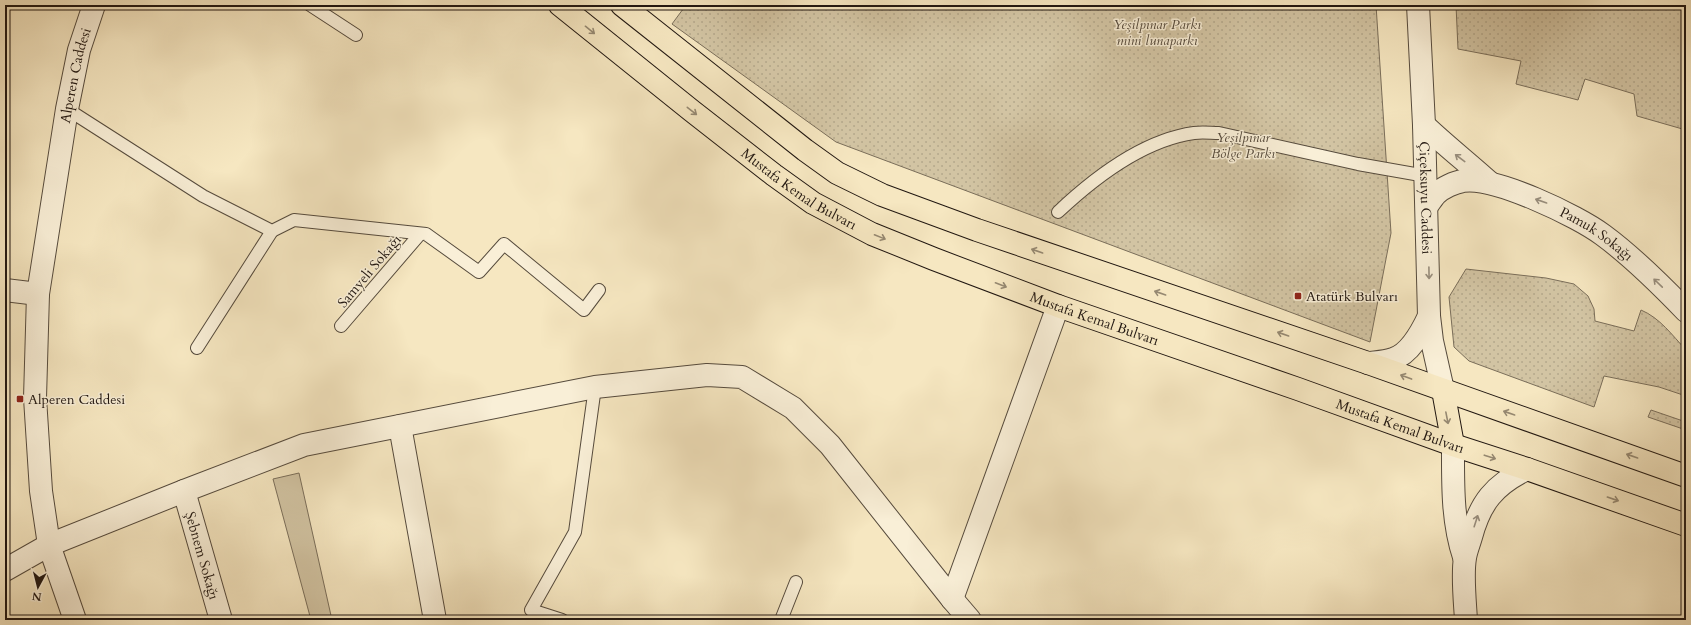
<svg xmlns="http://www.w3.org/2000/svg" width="1691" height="625" font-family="Cardo,serif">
<defs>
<pattern id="park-dots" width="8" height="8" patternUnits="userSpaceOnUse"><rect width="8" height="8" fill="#d2c4a3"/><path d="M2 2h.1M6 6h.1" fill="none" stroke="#b4a88b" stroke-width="1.8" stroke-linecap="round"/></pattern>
</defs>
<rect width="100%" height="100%" fill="#f6e7c1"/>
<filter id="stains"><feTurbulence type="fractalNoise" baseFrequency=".005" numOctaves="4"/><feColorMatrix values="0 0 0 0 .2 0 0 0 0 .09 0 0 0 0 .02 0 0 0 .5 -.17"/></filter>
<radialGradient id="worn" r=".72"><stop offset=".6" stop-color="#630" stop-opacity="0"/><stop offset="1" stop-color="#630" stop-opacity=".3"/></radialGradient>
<!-- grass -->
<polygon fill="#d2c4a3" stroke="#7a6e5a" points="299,473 332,620 311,620 273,479"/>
<!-- park -->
<g fill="url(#park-dots)" stroke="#7a6e5a">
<polygon points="686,5 1376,5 1391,233 1370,342 836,142 672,24"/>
<polygon points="1456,5 1686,5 1686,130 1637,116 1634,94 1585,79 1578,100 1516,84 1521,61 1458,49"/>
<path d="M 1466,269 L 1546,278 L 1574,284 L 1588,296 L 1594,309 L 1595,321 L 1634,331 L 1641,310 C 1660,318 1672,335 1686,350 L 1686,396 L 1659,387 L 1604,376 L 1594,407 L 1469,361 L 1454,347 L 1449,297 Z"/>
<polygon points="1651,410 1686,422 1686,430 1648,417"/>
</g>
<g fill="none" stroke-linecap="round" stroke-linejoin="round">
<!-- service casing -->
<g stroke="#564b3d" stroke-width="14">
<g id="service">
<polyline points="310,5 356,35"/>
<polyline points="67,109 203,196 272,231 294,220 426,234 479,272 504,244 584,310 599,290"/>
<path d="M 1058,212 C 1094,178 1144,140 1194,133 C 1202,132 1211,133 1219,133 L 1358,164 L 1426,176"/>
<polyline points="341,326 420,234"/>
<polyline points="197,348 272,231"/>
<polyline points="562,620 531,610 575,532 595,387"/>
<polyline points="781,620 796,582"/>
</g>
</g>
<!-- minor casing -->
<g stroke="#564b3d" stroke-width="24">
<g id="minor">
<polyline points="5,290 38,294"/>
<polyline points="400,426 435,620"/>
<path id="s1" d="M 184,491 L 221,620"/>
<polyline points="5,570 49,545 184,491 304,445 595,387 707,375 742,377 793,408 830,445 952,599 1058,306"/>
<polyline points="952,599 970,620"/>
</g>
</g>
<!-- tertiary casing -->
<g stroke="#564b3d" stroke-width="24">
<g id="tertiary">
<path id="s2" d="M 1418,5 L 1424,125 L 1429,316 L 1432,341 L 1443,390"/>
<path d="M 1424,125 C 1446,146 1468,163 1490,183"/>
<path id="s3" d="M 1427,206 C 1430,202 1433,197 1436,194 C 1442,188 1455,182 1463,181 C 1494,176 1578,216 1603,235 C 1633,257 1660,284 1686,311"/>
<path d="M 1368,363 C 1376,362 1385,362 1393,359 C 1410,354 1422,331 1429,316"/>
<path d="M 1453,445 C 1453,483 1452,521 1464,557"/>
<path id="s4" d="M 75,620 L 49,545 L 41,491 L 35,398 L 38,294 L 67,109 L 79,50 L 94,5"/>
<path d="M 1466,620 C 1465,602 1462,575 1465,558 C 1466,551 1469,544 1471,537 C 1480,503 1494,485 1527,469"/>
</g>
</g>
<!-- primary casing -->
<g stroke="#211711" stroke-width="24">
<g id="primary">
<path id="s5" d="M 560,5 L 692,111 L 774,175 L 813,203 L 872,234 L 934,259 L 1058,306 L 1298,389 L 1453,445 L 1527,469 L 1686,525"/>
<polyline points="622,5 805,150 837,173 882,195 977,230 1368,363 1686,476"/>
<polyline points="1443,390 1453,445"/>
</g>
</g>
<!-- service -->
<use href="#service" stroke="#f9efd7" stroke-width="12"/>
<!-- minor -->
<use href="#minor" stroke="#f9efd7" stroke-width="22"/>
<!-- tertiary -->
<use href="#tertiary" stroke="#f9efd7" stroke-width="22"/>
<!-- primary -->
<use href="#primary" stroke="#f6e7c1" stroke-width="22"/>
</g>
<!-- one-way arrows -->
<defs><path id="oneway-shaft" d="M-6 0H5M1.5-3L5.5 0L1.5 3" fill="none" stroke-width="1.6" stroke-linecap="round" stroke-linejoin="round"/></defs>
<g stroke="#968972">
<use href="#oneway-shaft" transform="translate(590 30) rotate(39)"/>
<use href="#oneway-shaft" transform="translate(692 111) rotate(38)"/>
<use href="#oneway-shaft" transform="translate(880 237) rotate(22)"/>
<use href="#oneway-shaft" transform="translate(1037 251) rotate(-161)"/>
<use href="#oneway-shaft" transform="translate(1001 285) rotate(21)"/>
<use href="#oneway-shaft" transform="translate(1160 293) rotate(-161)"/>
<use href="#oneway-shaft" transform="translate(1283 334) rotate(-161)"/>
<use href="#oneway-shaft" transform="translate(1406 377) rotate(-160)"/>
<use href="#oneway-shaft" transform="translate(1509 413) rotate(-161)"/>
<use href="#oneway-shaft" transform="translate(1447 418) rotate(79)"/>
<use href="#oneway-shaft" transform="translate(1632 456) rotate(-161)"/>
<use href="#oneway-shaft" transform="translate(1490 457) rotate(18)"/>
<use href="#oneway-shaft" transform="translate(1613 499) rotate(19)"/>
</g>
<g stroke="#988e7e">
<use href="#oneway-shaft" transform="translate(1460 158) rotate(-143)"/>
<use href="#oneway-shaft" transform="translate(1541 201) rotate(-161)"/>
<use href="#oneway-shaft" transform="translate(1429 273) rotate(89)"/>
<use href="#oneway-shaft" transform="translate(1658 283) rotate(-136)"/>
<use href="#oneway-shaft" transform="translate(1476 521) rotate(-72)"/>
</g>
<!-- markers -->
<g fill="#8f2418" stroke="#f9efd7" stroke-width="1.5">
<rect x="1294" y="292" width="8" height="8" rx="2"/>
<rect x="16" y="395" width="8" height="8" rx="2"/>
</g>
<g text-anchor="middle" stroke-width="3" stroke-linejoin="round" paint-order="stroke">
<!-- park labels -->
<g font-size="14" font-style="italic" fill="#564b3d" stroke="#f9efd7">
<text x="1157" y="29">Yeşilpınar Parkı<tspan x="1157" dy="16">mini lunaparkı</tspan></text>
<text x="1243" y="142">Yeşilpınar<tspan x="1243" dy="16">Bölge Parkı</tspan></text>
</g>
<!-- street labels -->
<g font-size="14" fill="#211711" stroke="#f9efd7">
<text dy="5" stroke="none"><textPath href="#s4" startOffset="553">Alperen Caddesi</textPath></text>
<text dy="5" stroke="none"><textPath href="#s5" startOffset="302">Mustafa Kemal Bulvarı</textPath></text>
<text dy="5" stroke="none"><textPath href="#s2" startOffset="193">Çiçeksuyu Caddesi</textPath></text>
<text dy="5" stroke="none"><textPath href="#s3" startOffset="191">Pamuk Sokağı</textPath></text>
<text transform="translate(369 271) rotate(-50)" y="5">Samyeli Sokağı</text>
<text dy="5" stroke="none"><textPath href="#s5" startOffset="626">Mustafa Kemal Bulvarı</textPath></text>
<text dy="5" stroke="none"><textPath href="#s5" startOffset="950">Mustafa Kemal Bulvarı</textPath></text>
<text dy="5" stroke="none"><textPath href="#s1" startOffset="67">Şebnem Sokağı</textPath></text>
</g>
<!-- poi labels -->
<g font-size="14" fill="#211711" stroke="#f9efd7" text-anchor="start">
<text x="1306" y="301">Atatürk Bulvarı</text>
<text x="28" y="404">Alperen Caddesi</text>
</g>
</g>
<!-- margin -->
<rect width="1691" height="625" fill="none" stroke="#f6e7c1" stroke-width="20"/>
<rect x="6" y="6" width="1679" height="613" fill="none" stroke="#211711" stroke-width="2"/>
<rect x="10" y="10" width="1671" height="605" fill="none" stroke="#211711"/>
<!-- north arrow -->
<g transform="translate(38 587) rotate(187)" stroke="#f9efd7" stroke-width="3" paint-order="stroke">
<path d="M0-3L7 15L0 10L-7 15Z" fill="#211711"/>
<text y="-6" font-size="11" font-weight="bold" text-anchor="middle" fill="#211711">N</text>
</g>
<rect width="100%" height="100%" filter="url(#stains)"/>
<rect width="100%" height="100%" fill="url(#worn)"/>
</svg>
